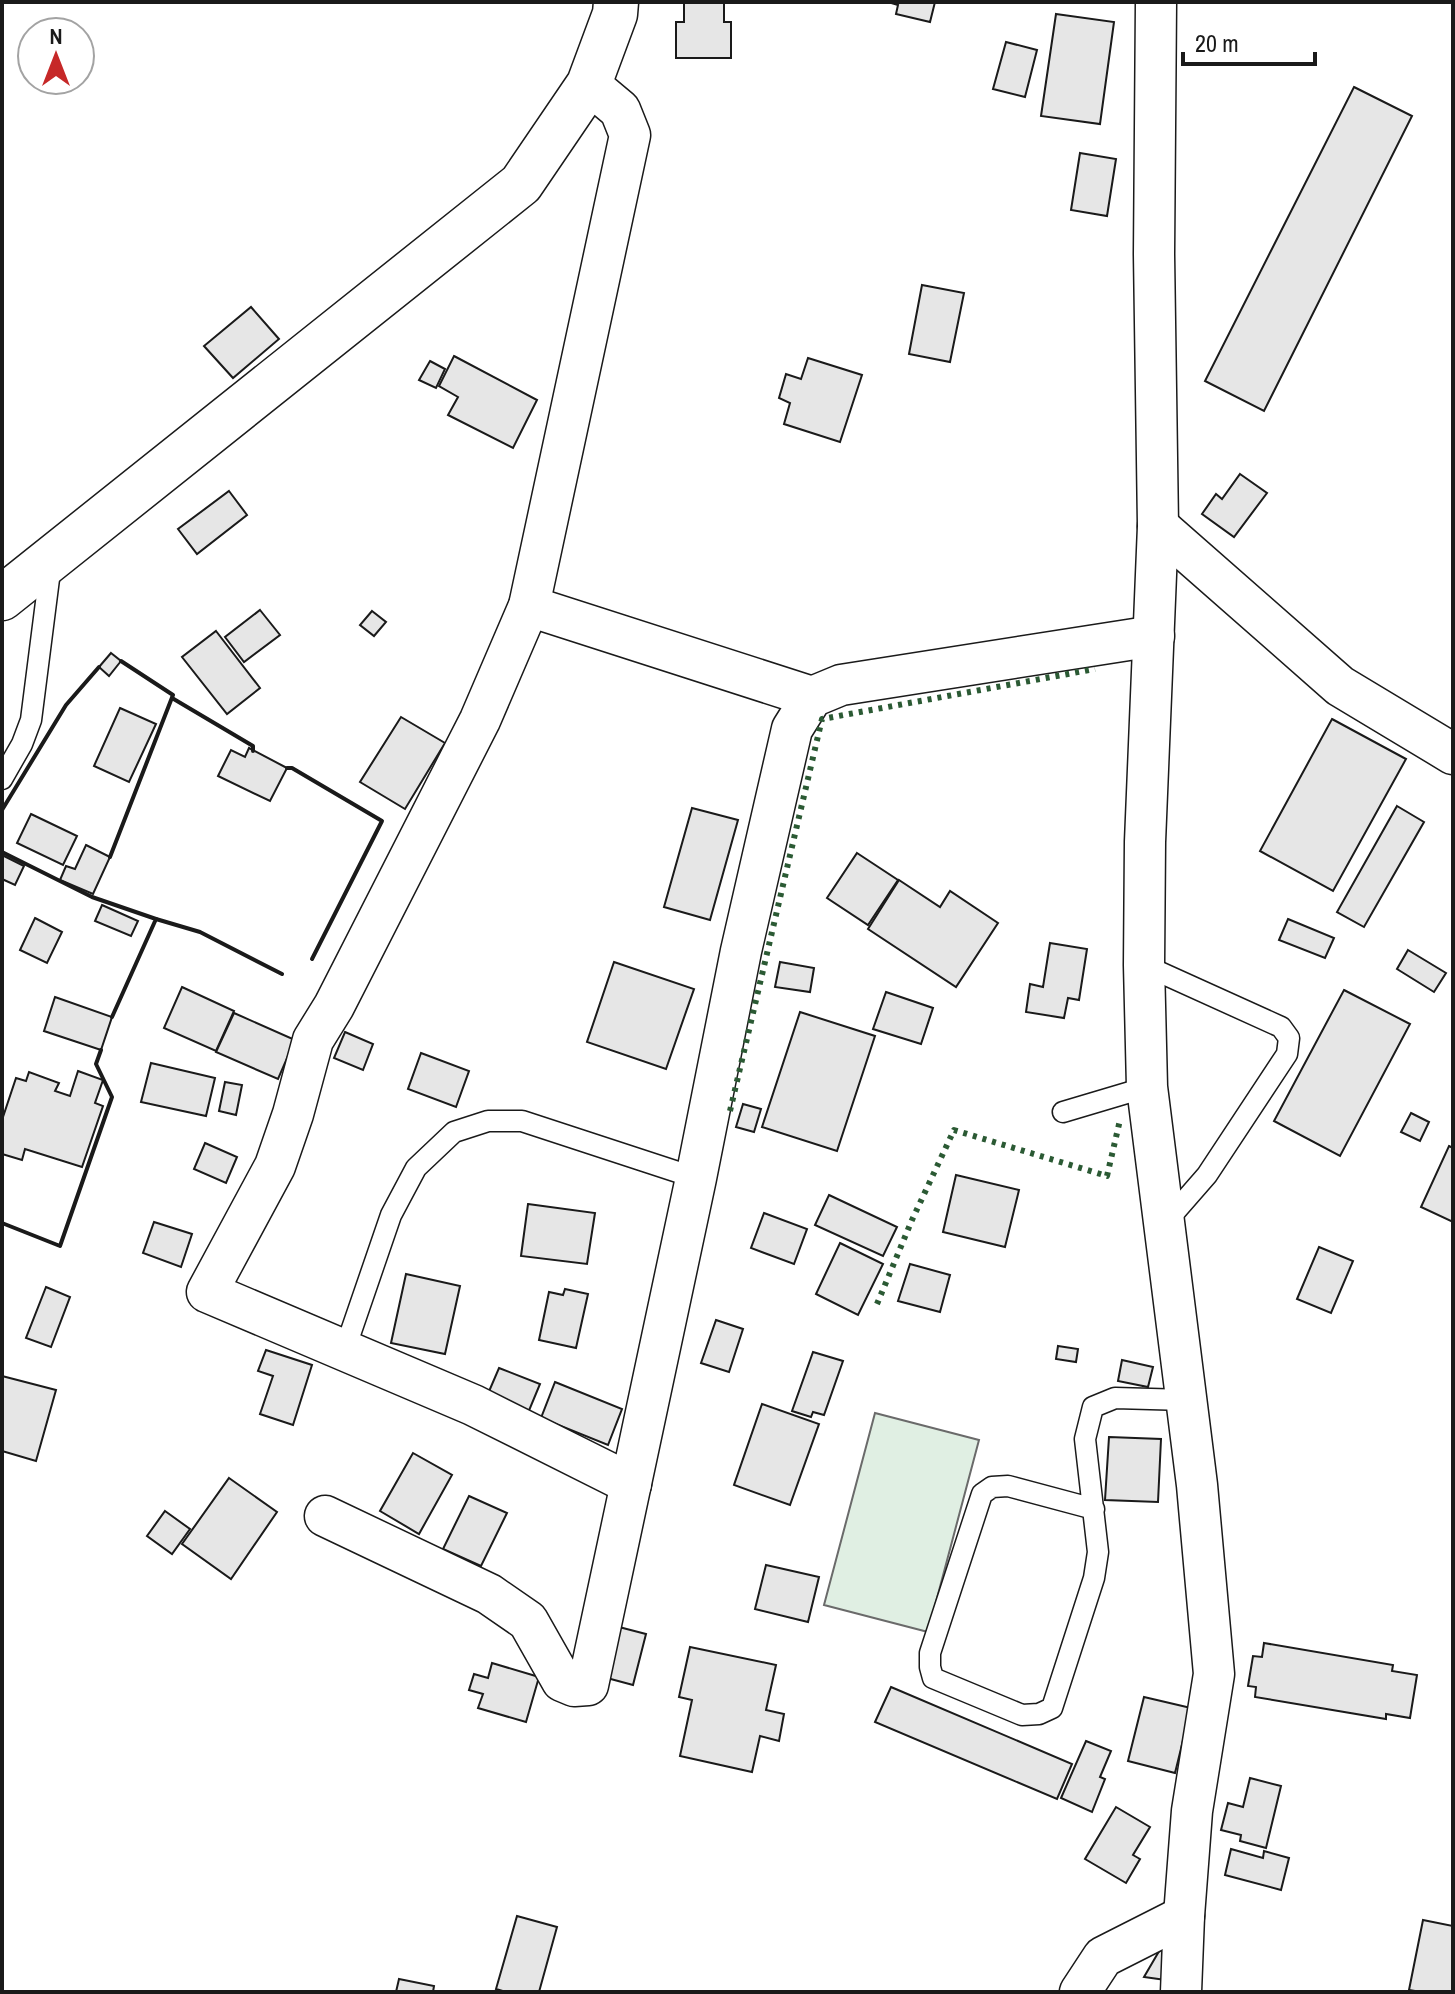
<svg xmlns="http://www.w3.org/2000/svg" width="1455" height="1994" font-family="'Archivo Narrow',sans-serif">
<rect width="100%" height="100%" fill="#fff"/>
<!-- green -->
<polygon fill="#e0efe3" stroke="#6a6a6a" stroke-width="2" points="875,1413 979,1440 928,1632 824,1605"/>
<!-- building -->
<g fill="#e6e6e6" stroke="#1a1a1a" stroke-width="2">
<polygon points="684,2 724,2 724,22 731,22 731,58 676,58 676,22 684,22"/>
<polygon points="888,2 935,2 930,22 896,14 898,5"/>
<polygon points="1056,14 1114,22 1100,124 1041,116"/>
<polygon points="1006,42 1037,50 1025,97 993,89"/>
<polygon points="1354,87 1412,116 1264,411 1205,381"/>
<polygon points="1080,153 1116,159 1107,216 1071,210"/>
<polygon points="922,285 964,293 950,362 909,354"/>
<polygon points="251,307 279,339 233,378 204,346"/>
<polygon points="454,356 537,400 513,448 448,415 458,397 439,386"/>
<polygon points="808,358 862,375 840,442 784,424 790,403 779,398 786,374 801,379"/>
<polygon points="430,361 445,369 436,388 419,380"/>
<polygon points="1240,474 1267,493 1234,537 1202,514 1216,494 1222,499"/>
<polygon points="229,491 247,515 197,554 178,529"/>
<polygon points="260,610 280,635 244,662 225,637"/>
<polygon points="372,611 386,622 374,636 360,625"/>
<polygon points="216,631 260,688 227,714 182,657"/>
<polygon points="111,653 121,661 109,676 99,667"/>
<polygon points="120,708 156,724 129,782 94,766"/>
<polygon points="401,717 445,743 405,809 360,782"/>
<polygon points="1332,719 1406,759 1333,891 1260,851"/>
<polygon points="249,748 287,768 270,801 218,776 231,750 245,757"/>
<polygon points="1397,806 1424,822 1364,927 1337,912"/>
<polygon points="692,808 738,820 710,920 664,907"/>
<polygon points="31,814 77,836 63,865 17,843"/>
<polygon points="86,845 110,857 93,894 60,880 66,866 75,869"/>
<polygon points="857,853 898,880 868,925 827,898"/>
<polygon points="2,855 24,866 15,885 2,879"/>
<polygon points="899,880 940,907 950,891 998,923 956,987 868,929"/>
<polygon points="102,905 138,921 131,936 95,921"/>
<polygon points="35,918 62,932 47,963 20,950"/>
<polygon points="1288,919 1334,938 1325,958 1279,940"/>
<polygon points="1050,943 1087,949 1079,1000 1068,998 1064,1018 1026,1012 1030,984 1043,987"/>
<polygon points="1408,950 1446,973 1434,992 1397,969"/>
<polygon points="614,962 694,989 666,1069 587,1042"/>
<polygon points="780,962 814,968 810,992 775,987"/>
<polygon points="182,987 234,1011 216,1051 164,1028"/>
<polygon points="1344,990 1410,1024 1340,1156 1274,1121"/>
<polygon points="886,992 933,1008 921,1044 873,1029"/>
<polygon points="55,997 112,1017 101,1050 44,1031"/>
<polygon points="800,1012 875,1036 837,1151 762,1127"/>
<polygon points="234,1013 295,1040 278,1079 216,1052"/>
<polygon points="345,1032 373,1044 363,1070 334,1058"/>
<polygon points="421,1053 469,1071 456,1107 408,1089"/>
<polygon points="151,1063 215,1078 206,1116 141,1102"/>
<polygon points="78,1071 103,1080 95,1103 103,1106 82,1167 25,1149 22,1160 2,1154 2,1120 16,1078 26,1081 29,1072 59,1083 55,1091 70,1096"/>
<polygon points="225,1082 242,1085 236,1115 219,1111"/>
<polygon points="743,1104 761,1109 754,1132 736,1127"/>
<polygon points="1411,1113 1429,1122 1420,1141 1401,1132"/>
<polygon points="205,1143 237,1157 226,1183 194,1169"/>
<polygon points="1449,1146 1453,1148 1453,1222 1421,1207"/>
<polygon points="956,1175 1019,1190 1005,1247 943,1232"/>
<polygon points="829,1195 897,1227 883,1256 815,1225"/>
<polygon points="528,1204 595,1213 587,1264 521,1256"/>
<polygon points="764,1213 807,1229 794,1264 751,1248"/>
<polygon points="154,1222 192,1234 181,1267 143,1253"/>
<polygon points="840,1243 883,1264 858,1315 816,1294"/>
<polygon points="1319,1247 1353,1261 1331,1313 1297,1299"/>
<polygon points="910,1264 950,1275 940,1312 898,1301"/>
<polygon points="406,1274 460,1286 445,1354 391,1343"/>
<polygon points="46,1287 70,1297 51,1347 26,1338"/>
<polygon points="565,1289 588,1294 576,1348 539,1340 549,1292 563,1295"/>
<polygon points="716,1320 743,1329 729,1372 701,1363"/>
<polygon points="1058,1346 1078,1349 1076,1362 1056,1359"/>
<polygon points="266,1350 312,1365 293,1425 260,1414 273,1376 258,1371"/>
<polygon points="813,1352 843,1361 824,1415 813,1412 811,1417 792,1411"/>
<polygon points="1122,1360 1153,1367 1148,1387 1118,1381"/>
<polygon points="499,1368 540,1384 528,1413 487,1396"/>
<polygon points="2,1376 56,1390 36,1461 2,1451"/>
<polygon points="555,1382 622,1409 608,1445 541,1418"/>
<polygon points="762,1404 819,1424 790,1505 734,1485"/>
<polygon points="1109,1437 1161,1439 1158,1502 1105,1500"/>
<polygon points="413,1453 452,1475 419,1534 380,1511"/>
<polygon points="229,1478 277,1512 231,1579 182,1544"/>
<polygon points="469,1496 507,1513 481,1566 443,1549"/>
<polygon points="165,1511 190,1529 172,1554 147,1536"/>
<polygon points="766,1565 819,1577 808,1622 755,1609"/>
<polygon points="619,1627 646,1634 633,1685 607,1678"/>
<polygon points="1264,1643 1393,1665 1392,1671 1417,1675 1410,1718 1386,1714 1386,1719 1255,1697 1256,1687 1248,1686 1253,1656 1262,1657"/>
<polygon points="690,1647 776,1665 766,1710 784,1714 779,1741 760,1736 752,1772 680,1756 692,1700 679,1697"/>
<polygon points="492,1663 539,1677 526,1722 478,1708 483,1694 469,1690 474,1674 488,1678"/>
<polygon points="891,1687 1072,1764 1057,1799 875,1722"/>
<polygon points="1144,1697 1191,1708 1175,1773 1128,1761"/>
<polygon points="1086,1741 1111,1751 1100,1777 1105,1779 1092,1812 1061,1798"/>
<polygon points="1250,1778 1281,1786 1266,1848 1240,1841 1241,1835 1221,1830 1228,1803 1243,1807"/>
<polygon points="1116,1807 1150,1827 1133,1855 1140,1859 1126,1883 1085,1859"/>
<polygon points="1231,1849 1263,1858 1264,1851 1289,1858 1281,1890 1225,1875"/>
<polygon points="517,1916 557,1927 539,1992 506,1992 496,1989"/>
<polygon points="1423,1920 1453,1926 1453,1992 1421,1992 1409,1990"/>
<polygon points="1165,1941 1173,1981 1144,1977"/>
<polygon points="399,1979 434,1986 433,1992 396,1992"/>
</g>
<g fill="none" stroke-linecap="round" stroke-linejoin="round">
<!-- lane casing -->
<g stroke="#1a1a1a" stroke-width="23">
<g id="lane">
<polyline points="2,779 22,744 31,720 51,563"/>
<polyline points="1144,965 1281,1027 1289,1038 1287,1054 1207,1175 1166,1222"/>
<polyline points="1063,1112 1147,1087"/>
<polyline points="345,1349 391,1215 416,1168 454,1132 488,1121 522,1121 696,1178"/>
<polyline points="1094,1509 1008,1486 992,1487 982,1494 930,1653 930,1667 933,1678 1022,1715 1039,1714 1052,1708 1094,1578 1098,1552 1085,1439 1093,1407 1115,1398 1186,1400"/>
</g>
</g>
<!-- street casing -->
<g stroke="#1a1a1a" stroke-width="43">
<g id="street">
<polyline points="1156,2 1154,254 1158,526 1145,842 1144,965 1147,1087 1197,1485 1214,1674 1192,1811 1184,1916 1181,1992"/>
<polyline points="589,84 620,110 630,135 529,606 480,720 334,1006 313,1040 293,1114 275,1166 207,1292 473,1405 631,1484"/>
<polyline points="1158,526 1340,686 1453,754"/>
<polyline points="529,606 812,697"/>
<polyline points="325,1516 489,1594 528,1621 562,1681 574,1686 588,1685 696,1178 741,951 792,729 812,697 841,685 1154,636"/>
<polyline points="1080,1992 1103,1957 1184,1916"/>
</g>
</g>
<!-- primary casing -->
<g stroke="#1a1a1a" stroke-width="47">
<polyline id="primary" points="2,598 521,184 589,84 615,14 616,2"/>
</g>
<!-- lane -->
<use href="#lane" stroke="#fff" stroke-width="20"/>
<!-- street -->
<use href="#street" stroke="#fff" stroke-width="40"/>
<!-- primary -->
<use href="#primary" stroke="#fff" stroke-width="44"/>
<!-- hedge -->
<g stroke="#2b5a34" stroke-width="6" stroke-dasharray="4 6" stroke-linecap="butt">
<polyline points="730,1111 822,719 1095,669"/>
<polyline points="877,1304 912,1220 954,1130 1107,1176 1120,1120"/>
</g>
<!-- wall -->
<g stroke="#1a1a1a" stroke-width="4">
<polyline points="172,698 253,746 253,751"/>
<polyline points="287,768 292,768 382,821 312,959"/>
<polyline points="2,810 66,705 99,667"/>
<polyline points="2,852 92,897 156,919 112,1017"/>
<polyline points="110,857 173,695 121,661"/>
<polyline points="156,919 200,932 282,974"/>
<polyline points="2,1223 60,1246 112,1097 96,1064 101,1050"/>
</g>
</g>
<!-- border -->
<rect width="1455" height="1994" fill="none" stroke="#1a1a1a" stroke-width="8"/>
<!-- north arrow -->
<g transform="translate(56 56)"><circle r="38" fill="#ffffff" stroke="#a3a3a3" stroke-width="2"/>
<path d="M0-6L14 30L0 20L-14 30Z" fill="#c62828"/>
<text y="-12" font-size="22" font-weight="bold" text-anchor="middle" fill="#1a1a1a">N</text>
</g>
<!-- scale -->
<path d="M1183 52v12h132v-12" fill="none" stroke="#1a1a1a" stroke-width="4"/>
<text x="1195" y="52" font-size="24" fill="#1a1a1a" stroke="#ffffff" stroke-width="6" paint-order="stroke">20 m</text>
</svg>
